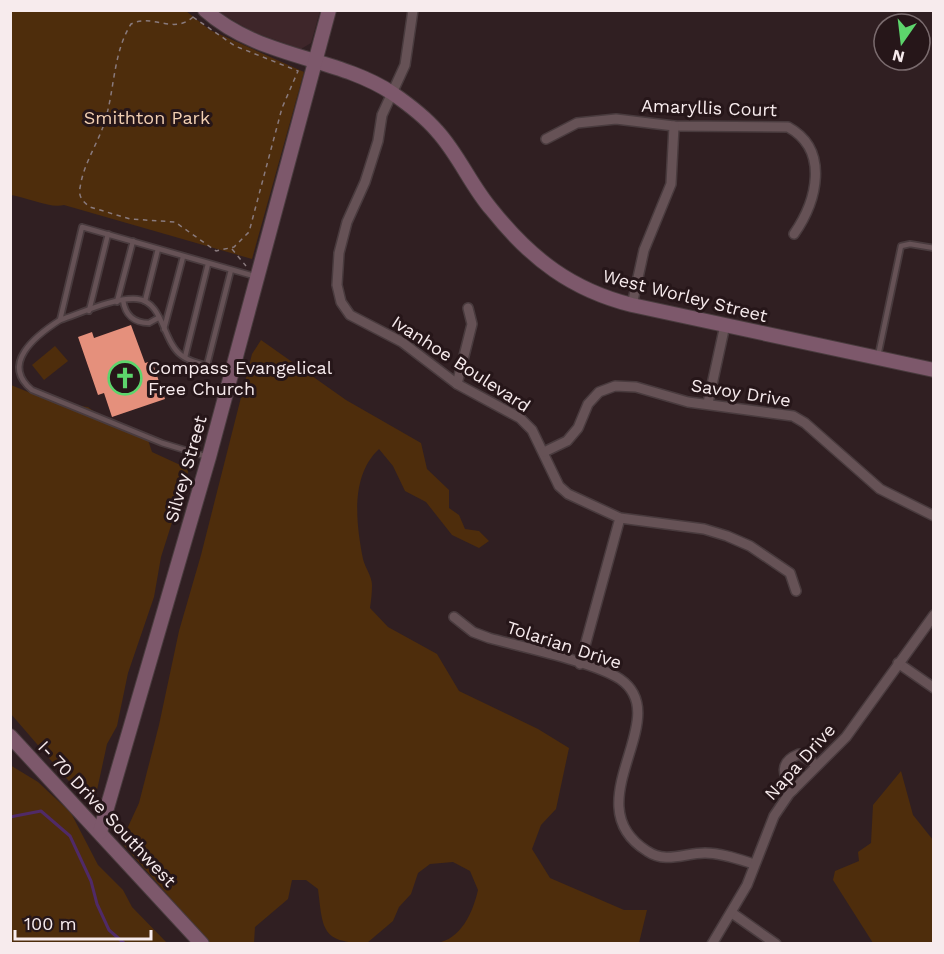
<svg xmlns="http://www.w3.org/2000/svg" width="944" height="954" font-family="'Work Sans',sans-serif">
<rect width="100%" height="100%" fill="#301f22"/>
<!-- built -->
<polygon fill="#3e262a" points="217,11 320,11 311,43 301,49 253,32"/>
<!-- green -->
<g fill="#4e2d0c">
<path d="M 11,10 L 186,11 L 210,30 L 304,72 L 252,259 L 64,205 C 51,209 26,197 11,195 Z"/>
<path d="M 261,340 L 346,400 L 421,443 L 427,469 L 449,490 L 449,508 L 459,515 L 465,529 L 479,531 L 489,541 L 479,548 L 452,535 L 426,502 L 405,491 L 393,466 L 379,449 C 350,476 356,523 363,559 C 365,568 372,576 372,585 C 372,593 371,601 370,608 L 388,627 L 437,654 L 459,691 L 538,729 L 569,748 L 556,809 L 541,825 L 532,849 L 550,878 L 624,910 L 647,910 L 639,943 L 436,943 C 461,940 473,912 478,890 L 470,871 L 453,862 L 430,864 L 418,873 L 411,894 L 399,907 L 393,921 L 367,943 C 321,943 323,929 318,889 L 306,880 L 292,880 L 288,899 L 255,927 L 254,943 L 210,943 L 121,842 L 139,803 L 159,725 L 179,631 L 201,555 L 252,354 Z"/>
<polygon points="55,346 68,361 44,380 32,365"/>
<polygon points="11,385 55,403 88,407 110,424 130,426 147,437 152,452 189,469 161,557 154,597 128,673 117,726 107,744 94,804 68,780 11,714"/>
<polygon points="10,765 38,782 71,813 98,865 123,890 132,907 167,943 11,943"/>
<polygon points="901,771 913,815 933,840 933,943 873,943 833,880 835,871 859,861 858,852 871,843 873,805"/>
</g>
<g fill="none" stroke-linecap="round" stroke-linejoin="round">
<!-- stream -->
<polyline stroke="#502a67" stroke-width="3" points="10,817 41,811 70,836 91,881 97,904 109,930 125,944"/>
</g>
<!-- building -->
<polygon fill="#e5907c" points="131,325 145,363 152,361 165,399 112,417 104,393 98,395 78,337 92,332 94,338"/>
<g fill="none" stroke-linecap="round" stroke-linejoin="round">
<!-- lane casing -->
<g stroke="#493b3e" stroke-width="8">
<g id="lane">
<path d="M 123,300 C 125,315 134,323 149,323 L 158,318"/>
<polyline points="145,301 158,249"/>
<polyline points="117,302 133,241"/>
<polyline points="89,311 108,234"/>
<path d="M 60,320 C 35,336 0,364 32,390 L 162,443 L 208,457"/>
<polyline points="164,329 183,257"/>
<polyline points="878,356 901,246 910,244 934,248"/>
<polyline points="185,357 208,264"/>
<polyline points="207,365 231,270"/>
<path d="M 230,370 C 215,366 194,365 181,355 C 163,342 163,301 137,299 C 116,297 81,313 60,320 L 82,227 L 254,276"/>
</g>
</g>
<!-- street casing -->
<g stroke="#493b3e" stroke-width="12">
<g id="street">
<polyline points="413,10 405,65 382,115 378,141 365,182 347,222 339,253 337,285 341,302 350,315 402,342 457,384 520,418 532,430 559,486 568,494 620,518 704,529 727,536 750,546 790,573 796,591"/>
<path d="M 546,139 L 577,123 L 616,119 L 674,126 L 788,127 C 830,150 817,201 794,234"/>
<polyline points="632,305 644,250 671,184 674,126"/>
<polyline points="457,384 472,324 468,308"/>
<polyline points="708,403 725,325"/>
<polyline points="544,452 567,441 578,428 588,404 599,392 615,386 636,387 688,402 793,416 805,423 880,489 934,516"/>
<path d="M 454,617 L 473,632 L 489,638 C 522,647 594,662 620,679 C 677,718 572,804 647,851 C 666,864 684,853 705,853 C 721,853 738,859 754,864"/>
<polyline points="898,663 934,688"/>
<polyline points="580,664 620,518"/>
<path d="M 793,790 C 782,775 779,762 799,754 L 817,765"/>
<polyline points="732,913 776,944"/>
<polyline points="712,944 747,885 774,816 789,794 846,737 934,615"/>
</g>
</g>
<!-- secondary casing -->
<g stroke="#493b3e" stroke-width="16">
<g id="secondary">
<path d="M 205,10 C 260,59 336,56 392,93 C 408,104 425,117 437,131 C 459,155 471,186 492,210 C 531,259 572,290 632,305 L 934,370"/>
<polyline points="10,736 202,944"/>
<polyline points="100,832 209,457 329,10"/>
</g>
</g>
<!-- path -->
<g stroke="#897a7d" stroke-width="1.5" stroke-dasharray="4.5 4.5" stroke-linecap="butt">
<path d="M 193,17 L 235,46 L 298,71 L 282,108 L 249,232 L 234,247 L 216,251 L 175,222 L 130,219 L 90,207 C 83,202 78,196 80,188 C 83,166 95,148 103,127 C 115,94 112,54 131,24 C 152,13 173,35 193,17 Z"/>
<polyline points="232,249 246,266"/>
</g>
<!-- lane -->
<use href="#lane" stroke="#665256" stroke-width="4.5"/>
<!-- street -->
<use href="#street" stroke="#665256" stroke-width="9"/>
<!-- secondary -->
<use href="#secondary" stroke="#7d586b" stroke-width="14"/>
</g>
<!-- icons -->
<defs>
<g id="church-ring" transform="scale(1.725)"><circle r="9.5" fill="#261619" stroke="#5dd56c" stroke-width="1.5"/><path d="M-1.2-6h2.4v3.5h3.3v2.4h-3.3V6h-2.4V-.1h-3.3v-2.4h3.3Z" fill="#5dd56c"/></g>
</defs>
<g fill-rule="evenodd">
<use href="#church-ring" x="125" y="378"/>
</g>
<g text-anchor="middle" stroke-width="6" stroke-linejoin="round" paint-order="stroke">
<!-- street labels -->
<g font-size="18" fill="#f7ebed" stroke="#261619">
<text transform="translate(709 108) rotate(2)" y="6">Amaryllis Court</text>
<text transform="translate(685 296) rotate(14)" y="6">West Worley Street</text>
<text transform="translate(461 364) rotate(33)" y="6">Ivanhoe Boulevard</text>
<text transform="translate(741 393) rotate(9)" y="6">Savoy Drive</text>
<text transform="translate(186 469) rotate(-74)" y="6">Silvey Street</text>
<text transform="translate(564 645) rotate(18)" y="6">Tolarian Drive</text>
<text transform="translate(800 762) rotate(-48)" y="6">Napa Drive</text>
<text transform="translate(107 814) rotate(47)" y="6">I- 70 Drive Southwest</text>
</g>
<!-- park labels -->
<g font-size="18" fill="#f3d0b3" stroke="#261619">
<text x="147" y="124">Smithton Park</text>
</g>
<!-- poi labels -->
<g font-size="18" fill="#f7ebed" stroke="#261619" text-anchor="start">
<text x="148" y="374">Compass Evangelical<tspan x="148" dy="21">Free Church</tspan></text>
</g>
</g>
<!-- border -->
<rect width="944" height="954" fill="none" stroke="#f7ebed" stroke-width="24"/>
<!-- north arrow -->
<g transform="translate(902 42) rotate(194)"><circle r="28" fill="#261619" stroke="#7a6b6e" stroke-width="1.5"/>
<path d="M0-4.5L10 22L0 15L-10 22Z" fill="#5dd56c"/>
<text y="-9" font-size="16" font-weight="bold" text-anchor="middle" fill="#f7ebed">N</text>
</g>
<!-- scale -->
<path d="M15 930v9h136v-9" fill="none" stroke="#f7ebed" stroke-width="3"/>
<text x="24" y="930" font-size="18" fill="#f7ebed" stroke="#261619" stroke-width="4.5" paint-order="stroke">100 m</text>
</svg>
